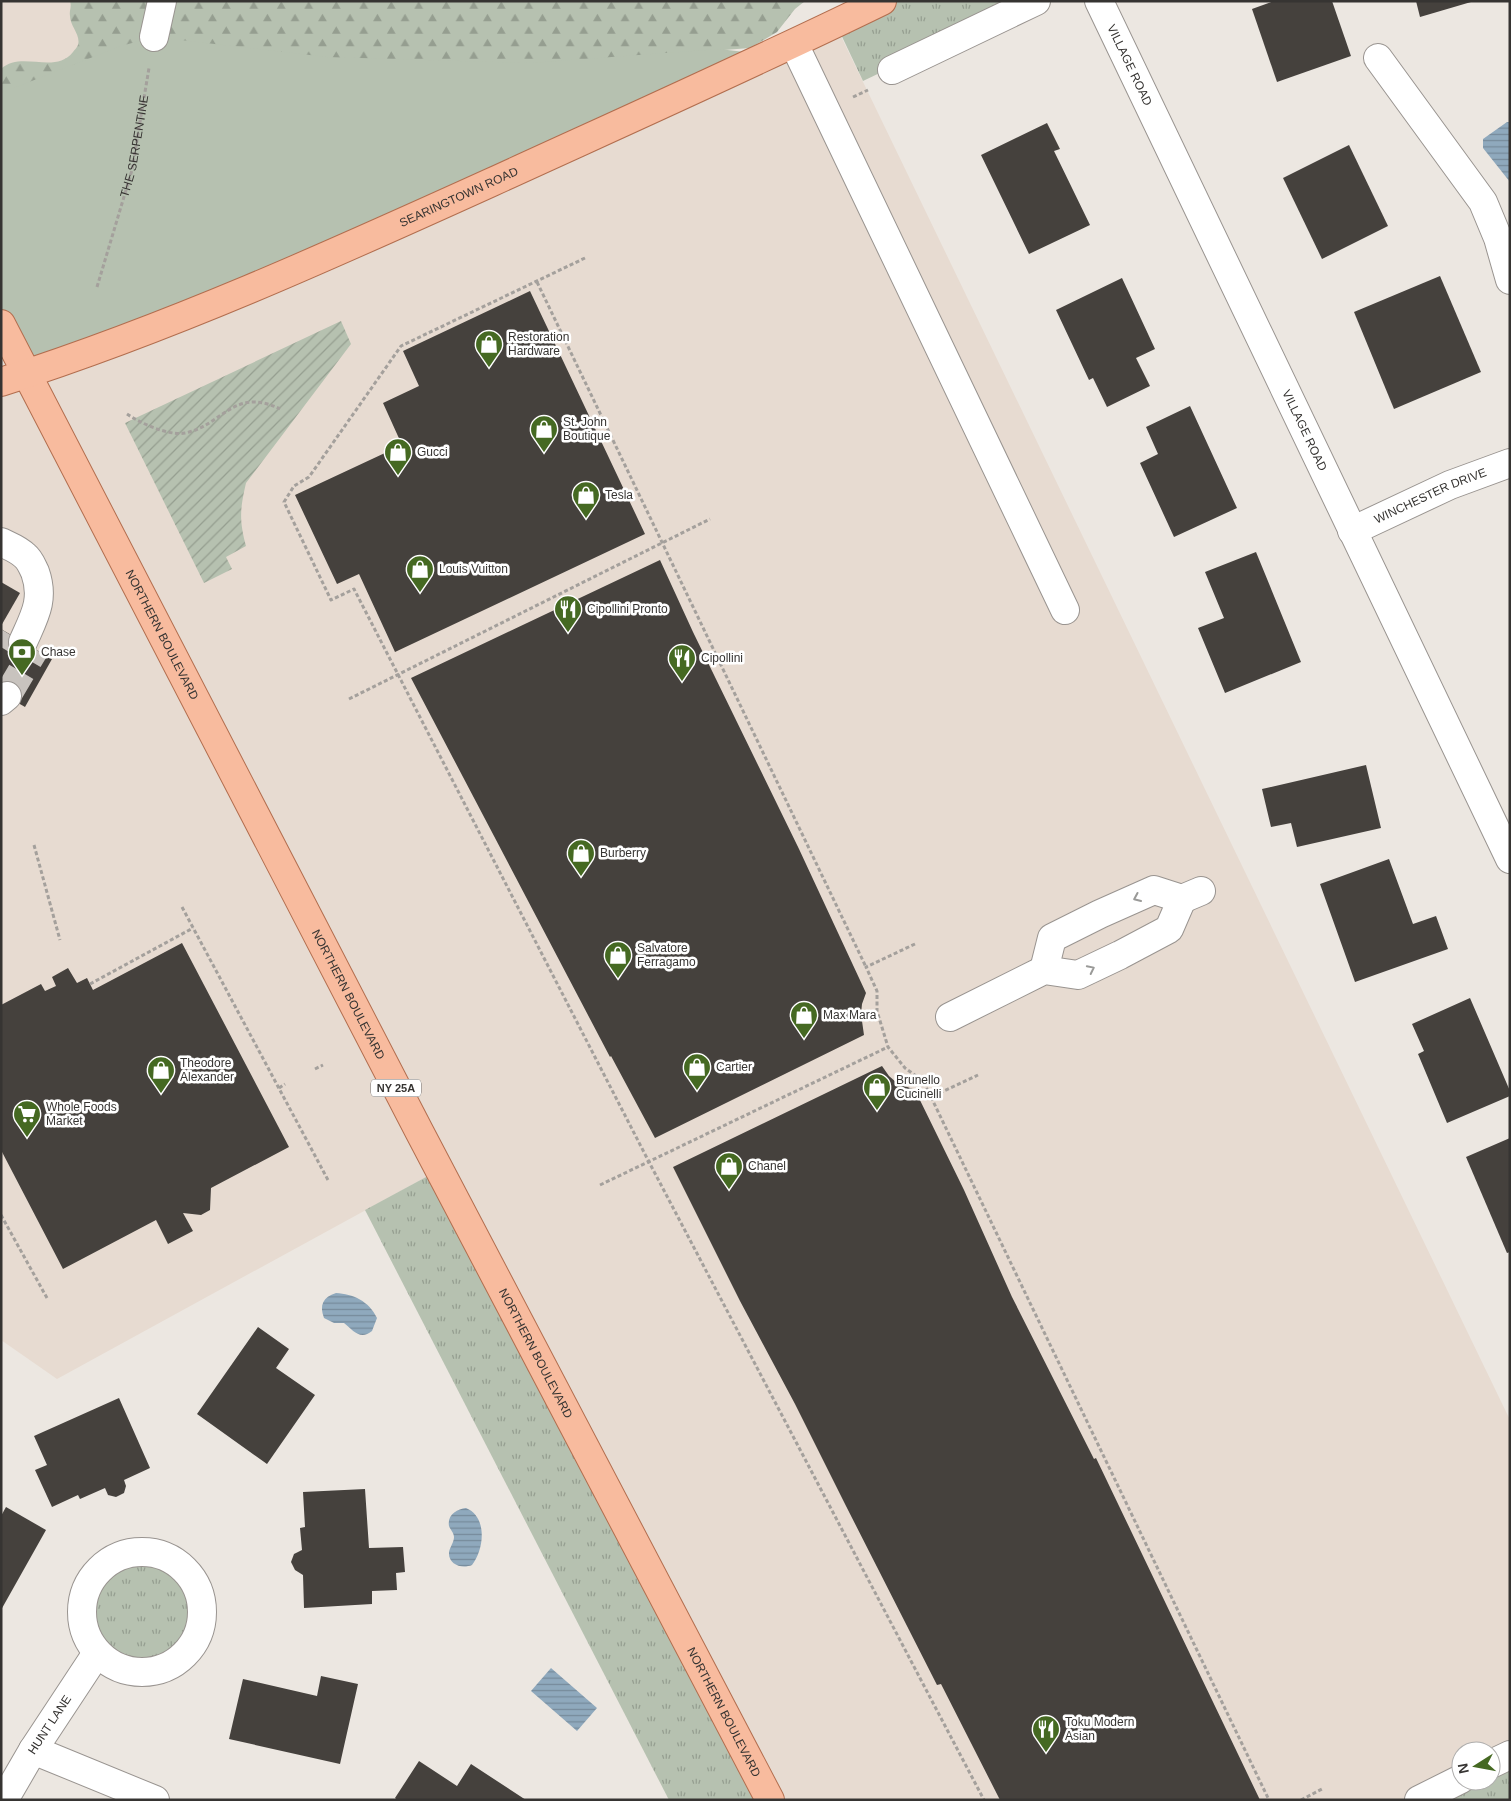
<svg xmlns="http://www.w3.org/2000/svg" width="1511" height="1801" font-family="Arial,sans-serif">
<defs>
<pattern id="grass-tufts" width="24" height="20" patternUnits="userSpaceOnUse" patternTransform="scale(1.25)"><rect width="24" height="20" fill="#b6c1b0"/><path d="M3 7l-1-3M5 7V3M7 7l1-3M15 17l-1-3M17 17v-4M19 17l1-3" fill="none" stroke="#959e90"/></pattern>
<pattern id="forest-firs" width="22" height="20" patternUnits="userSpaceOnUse" patternTransform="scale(1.25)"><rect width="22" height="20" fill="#b6c1b0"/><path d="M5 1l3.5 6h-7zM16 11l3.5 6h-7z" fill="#959e90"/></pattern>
<pattern id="garden-furrows" width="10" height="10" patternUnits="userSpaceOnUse" patternTransform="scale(1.25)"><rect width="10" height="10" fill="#b6c1b0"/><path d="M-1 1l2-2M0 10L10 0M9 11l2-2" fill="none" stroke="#959e90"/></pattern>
<pattern id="water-rules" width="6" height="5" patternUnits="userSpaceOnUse" patternTransform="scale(1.25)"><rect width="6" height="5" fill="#8fa9bd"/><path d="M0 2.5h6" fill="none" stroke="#768a9a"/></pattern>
</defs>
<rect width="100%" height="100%" fill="#ece7e1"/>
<!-- built -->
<g fill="#e7dbd1" fill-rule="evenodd">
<polygon points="1,1 98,1 121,46 1,93"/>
<path d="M 835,24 L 1510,1420 L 1510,1800 L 770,1800 L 439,1170 L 57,1379 L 1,1340 L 1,324 ZM 1461,1751 L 1491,1751 L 1491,1781 L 1461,1781 Z"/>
</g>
<!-- grass -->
<g fill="url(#grass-tufts)">
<polygon points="889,1 1030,1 863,81 837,26"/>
<polygon points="439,1170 770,1800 669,1800 365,1210"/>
<circle cx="142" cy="1612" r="60"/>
<polygon points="1510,1755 1510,1800 1419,1800 1461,1781 1491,1781 1491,1764"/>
</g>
<!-- forest -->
<path fill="url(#forest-firs)" d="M 70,1 L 805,1 L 795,9 L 777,32 L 750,48 L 1,106 L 1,69 C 21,50 55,75 73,52 C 74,50 77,48 78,45 C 81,35 70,26 70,16 C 69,11 72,7 70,1 Z"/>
<!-- park -->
<polygon fill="#b6c1b0" points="154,37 327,57 531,63 719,49 770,55 27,374 1,324 1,93 121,46"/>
<!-- garden -->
<path fill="url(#garden-furrows)" d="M 341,321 L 351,344 L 246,483 C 240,509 239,520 246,546 L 226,557 L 232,569 L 204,583 L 125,423 Z"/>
<!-- water -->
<g fill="url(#water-rules)">
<polygon points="1507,122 1510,122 1510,182 1483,148 1483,139"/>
<path d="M 336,1293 C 353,1294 369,1301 377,1318 L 372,1331 C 360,1341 353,1330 344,1323 L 334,1323 L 324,1318 C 319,1305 323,1297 336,1293 Z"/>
<path d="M 466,1508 C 488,1517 484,1550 472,1565 C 462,1569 448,1565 449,1552 C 450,1547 454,1542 454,1537 C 454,1533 450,1529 449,1526 C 447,1515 457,1509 466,1508 Z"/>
<polygon points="551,1668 597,1708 577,1731 531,1691"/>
</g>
<!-- building -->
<g fill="#45413d">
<polygon points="1274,1 1332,1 1351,56 1277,82 1252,9"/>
<polygon points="1416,1 1471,1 1471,2 1420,17"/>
<polygon points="1047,123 1060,149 1054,151 1090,225 1029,254 981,155"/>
<polygon points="1349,145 1388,226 1322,259 1283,178"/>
<polygon points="1440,276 1481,372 1394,409 1354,312"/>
<polygon points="1122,278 1155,349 1136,358 1150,386 1107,407 1093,378 1089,380 1056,310"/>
<polygon points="530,291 645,534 395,652 359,574 337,584 295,495 402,445 383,403 419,386 403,351"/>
<polygon points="1190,406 1237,508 1174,537 1140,463 1158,454 1146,427"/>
<polygon points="1256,552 1301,662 1225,693 1198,628 1224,618 1205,572"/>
<polygon points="660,560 693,632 799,849 866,993 862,1004 861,1014 864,1035 655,1138 611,1056 610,1057 411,678"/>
<polygon points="1,582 20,593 1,626"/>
<polygon points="1,629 52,659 25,707 1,693"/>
<polygon points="1366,765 1381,828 1297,847 1291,823 1271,827 1262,789"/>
<polygon points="1389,859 1413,924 1436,916 1448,949 1355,982 1320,884"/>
<polygon points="182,943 289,1147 211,1188 210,1210 201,1215 183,1213 193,1231 168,1244 156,1220 63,1269 1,1150 1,1005 41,984 45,991 56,986 52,977 68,968 77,983 87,978 93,990"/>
<polygon points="1470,998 1510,1091 1510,1096 1447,1123 1418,1054 1424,1051 1412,1024"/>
<polygon points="882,1066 889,1076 897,1083 915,1090 964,1190 1012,1297 1094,1459 1096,1458 1260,1800 1000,1800 941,1684 937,1685 846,1506 795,1404 740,1301 673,1167"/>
<polygon points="1510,1138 1510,1252 1507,1253 1466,1157"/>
<polygon points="258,1327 289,1349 276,1368 315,1395 267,1464 197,1414"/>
<polygon points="119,1398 150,1468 124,1480 126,1486 124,1493 116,1497 108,1495 105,1488 80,1499 78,1495 52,1507 35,1470 47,1465 34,1436"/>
<polygon points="365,1489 369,1548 403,1547 405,1572 396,1573 397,1590 372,1591 372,1604 304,1608 303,1575 295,1570 291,1562 294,1554 302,1550 300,1528 305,1527 303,1492"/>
<polygon points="6,1507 46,1530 1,1610 1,1516"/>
<polygon points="321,1676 358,1684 340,1764 229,1739 243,1679 317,1696"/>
<polygon points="419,1761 457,1786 471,1764 526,1800 397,1800 395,1798"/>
</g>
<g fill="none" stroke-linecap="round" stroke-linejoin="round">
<!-- minor-tunnel -->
<g stroke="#c8c3be" stroke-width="28" stroke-dasharray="28 14" stroke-linecap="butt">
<polyline points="1,647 9,634"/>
<polyline points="7,696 35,649"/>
</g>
<!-- minor casing -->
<g stroke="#999490" stroke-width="30">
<g id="minor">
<path id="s2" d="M 1099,1 L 1510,859"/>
<polyline points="154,37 162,1"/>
<polyline points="794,44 1065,610"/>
<polyline points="1378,58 1483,202 1498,238 1510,280"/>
<polyline points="892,70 1036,1"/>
<path id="s3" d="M 1352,531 L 1450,485 L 1510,463"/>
<path d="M 1,542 C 9,546 18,549 25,556 C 30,560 32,566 35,572 C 45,600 34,617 23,642"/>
<polyline points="1,701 7,696"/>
<polyline points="1044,970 1052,938 1100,914 1154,890 1182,899 1201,891"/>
<polyline points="950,1017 1044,970 1078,975 1120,955 1169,929 1182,899"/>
<circle cx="142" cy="1612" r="60"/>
<polyline points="33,1750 155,1800"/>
<polyline points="1491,1764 1510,1755"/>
<path id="s4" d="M 4,1800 L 33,1750 L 97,1653"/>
<polyline points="1419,1800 1461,1779"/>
</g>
</g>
<!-- major casing -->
<g stroke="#b26e4f" stroke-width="30">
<g id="major">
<path id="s5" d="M 1,324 L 419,1131 L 770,1800"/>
<path id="s6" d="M 1,382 C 170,328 331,255 492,182 C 623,122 753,64 882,1"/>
</g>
</g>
<!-- path -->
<g stroke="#a4a09c" stroke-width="3" stroke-dasharray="4 2.5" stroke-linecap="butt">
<polyline points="853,97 868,90"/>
<polyline points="585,258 401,346 309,477 294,486 284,502 331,600 354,589 649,1162 984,1800"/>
<polyline points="537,282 866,967"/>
<path id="s1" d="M 97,287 L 132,170 L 149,68"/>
<path d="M 127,414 C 140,423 168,436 185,433 C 222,426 234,386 280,409"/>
<polyline points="349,699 710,519"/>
<polyline points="34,845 60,940"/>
<polyline points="182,907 328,1180"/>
<polyline points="915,944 866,967 877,991 877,1011 888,1047 905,1068 923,1081 931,1097 978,1075"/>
<polyline points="90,984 193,928"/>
<polyline points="315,1069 323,1065"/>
<polyline points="279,1088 285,1084"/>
<polyline points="931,1097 1269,1800"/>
<polyline points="600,1185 888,1047"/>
<polyline points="1,1215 47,1298"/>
<polyline points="1301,1800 1322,1789"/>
</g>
<!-- minor -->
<use href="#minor" stroke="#fff" stroke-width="28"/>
<!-- major -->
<use href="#major" stroke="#f8bb9e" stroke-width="28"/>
</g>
<!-- one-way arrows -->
<defs><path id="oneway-chevron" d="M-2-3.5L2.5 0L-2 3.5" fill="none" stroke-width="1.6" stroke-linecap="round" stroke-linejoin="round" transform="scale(1.25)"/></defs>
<g stroke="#9a9a98">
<use href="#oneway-chevron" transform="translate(1137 898) rotate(156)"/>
<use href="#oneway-chevron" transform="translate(1091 969) rotate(-26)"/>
</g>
<!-- icons -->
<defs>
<g id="shop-pin" transform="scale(1.4375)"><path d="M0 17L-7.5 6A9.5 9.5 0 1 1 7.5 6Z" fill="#456922" stroke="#fff"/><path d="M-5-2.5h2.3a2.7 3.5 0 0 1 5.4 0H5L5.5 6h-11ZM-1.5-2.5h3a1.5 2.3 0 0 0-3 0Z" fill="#fff"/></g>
<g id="restaurant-pin" transform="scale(1.4375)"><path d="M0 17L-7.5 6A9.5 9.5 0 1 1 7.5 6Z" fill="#456922" stroke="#fff"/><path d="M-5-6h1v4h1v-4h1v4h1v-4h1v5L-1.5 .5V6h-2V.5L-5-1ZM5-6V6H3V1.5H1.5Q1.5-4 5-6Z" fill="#fff"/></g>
<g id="bank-pin" transform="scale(1.4375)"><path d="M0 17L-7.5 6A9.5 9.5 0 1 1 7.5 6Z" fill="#456922" stroke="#fff"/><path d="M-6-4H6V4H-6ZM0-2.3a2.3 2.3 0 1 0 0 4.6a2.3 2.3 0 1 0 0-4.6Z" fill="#fff"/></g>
<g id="supermarket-pin" transform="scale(1.4375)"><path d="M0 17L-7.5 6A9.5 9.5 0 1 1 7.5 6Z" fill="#456922" stroke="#fff"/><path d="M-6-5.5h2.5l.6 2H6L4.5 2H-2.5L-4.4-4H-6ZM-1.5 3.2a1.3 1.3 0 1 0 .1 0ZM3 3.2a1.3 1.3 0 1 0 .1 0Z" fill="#fff"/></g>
</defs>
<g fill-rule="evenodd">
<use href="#shop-pin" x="489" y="344"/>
<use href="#shop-pin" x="544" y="429"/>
<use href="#shop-pin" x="398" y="452"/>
<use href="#shop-pin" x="586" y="495"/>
<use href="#shop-pin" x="420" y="569"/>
<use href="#restaurant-pin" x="568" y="609"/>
<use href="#bank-pin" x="22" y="652"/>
<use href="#restaurant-pin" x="682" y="658"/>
<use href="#shop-pin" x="581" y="853"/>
<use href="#shop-pin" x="618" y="955"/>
<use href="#shop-pin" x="804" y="1015"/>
<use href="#shop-pin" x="697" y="1067"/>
<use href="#shop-pin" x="161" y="1070"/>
<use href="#shop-pin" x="877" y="1087"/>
<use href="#supermarket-pin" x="27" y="1114"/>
<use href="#shop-pin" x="729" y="1166"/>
<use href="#restaurant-pin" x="1046" y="1729"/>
</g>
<g text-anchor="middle" stroke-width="5" stroke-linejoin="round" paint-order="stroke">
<!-- shield labels -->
<rect fill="#fff" stroke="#727170" stroke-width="1" x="371" y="1079.5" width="50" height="17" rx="4"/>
<g font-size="11" font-weight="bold" fill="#363432">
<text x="396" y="1092">NY 25A</text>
</g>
<!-- street labels -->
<g font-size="12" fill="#363432" stroke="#fff">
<text dy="4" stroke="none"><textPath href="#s2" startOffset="71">VILLAGE ROAD</textPath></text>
<text dy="4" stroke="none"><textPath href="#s1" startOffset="146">THE SERPENTINE</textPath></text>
<text dy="4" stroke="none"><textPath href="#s6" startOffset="494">SEARINGTOWN ROAD</textPath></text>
<text dy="4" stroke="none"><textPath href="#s2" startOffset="476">VILLAGE ROAD</textPath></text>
<text dy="4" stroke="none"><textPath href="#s3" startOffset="86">WINCHESTER DRIVE</textPath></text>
<text dy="4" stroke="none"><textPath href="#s5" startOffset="350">NORTHERN BOULEVARD</textPath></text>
<text dy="4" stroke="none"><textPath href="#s5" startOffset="755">NORTHERN BOULEVARD</textPath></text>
<text dy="4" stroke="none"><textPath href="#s5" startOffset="1160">NORTHERN BOULEVARD</textPath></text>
<text dy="4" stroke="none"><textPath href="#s5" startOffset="1565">NORTHERN BOULEVARD</textPath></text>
<text dy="4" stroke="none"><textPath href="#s4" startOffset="88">HUNT LANE</textPath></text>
</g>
<!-- poi labels -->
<g font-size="12" fill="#363432" stroke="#fff" text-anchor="start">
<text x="508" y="341">Restoration<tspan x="508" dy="14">Hardware</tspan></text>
<text x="563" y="426">St. John<tspan x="563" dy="14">Boutique</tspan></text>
<text x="417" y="456">Gucci</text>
<text x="605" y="499">Tesla</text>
<text x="439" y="573">Louis Vuitton</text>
<text x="587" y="613">Cipollini Pronto</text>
<text x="41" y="656">Chase</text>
<text x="701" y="662">Cipollini</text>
<text x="600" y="857">Burberry</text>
<text x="637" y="952">Salvatore<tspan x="637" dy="14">Ferragamo</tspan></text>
<text x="823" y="1019">Max Mara</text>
<text x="180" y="1067">Theodore<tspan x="180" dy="14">Alexander</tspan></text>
<text x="716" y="1071">Cartier</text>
<text x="896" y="1084">Brunello<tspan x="896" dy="14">Cucinelli</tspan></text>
<text x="46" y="1111">Whole Foods<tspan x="46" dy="14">Market</tspan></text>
<text x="748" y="1170">Chanel</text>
<text x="1065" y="1726">Toku Modern<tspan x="1065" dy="14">Asian</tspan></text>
</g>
</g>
<!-- border -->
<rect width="1511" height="1801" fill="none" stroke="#363432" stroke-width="5"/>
<!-- north arrow -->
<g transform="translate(1476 1766) rotate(259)"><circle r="24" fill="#ffffff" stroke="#afaead"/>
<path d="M0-4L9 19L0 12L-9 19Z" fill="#456922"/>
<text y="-8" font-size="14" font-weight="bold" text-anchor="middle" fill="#363432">N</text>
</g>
</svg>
